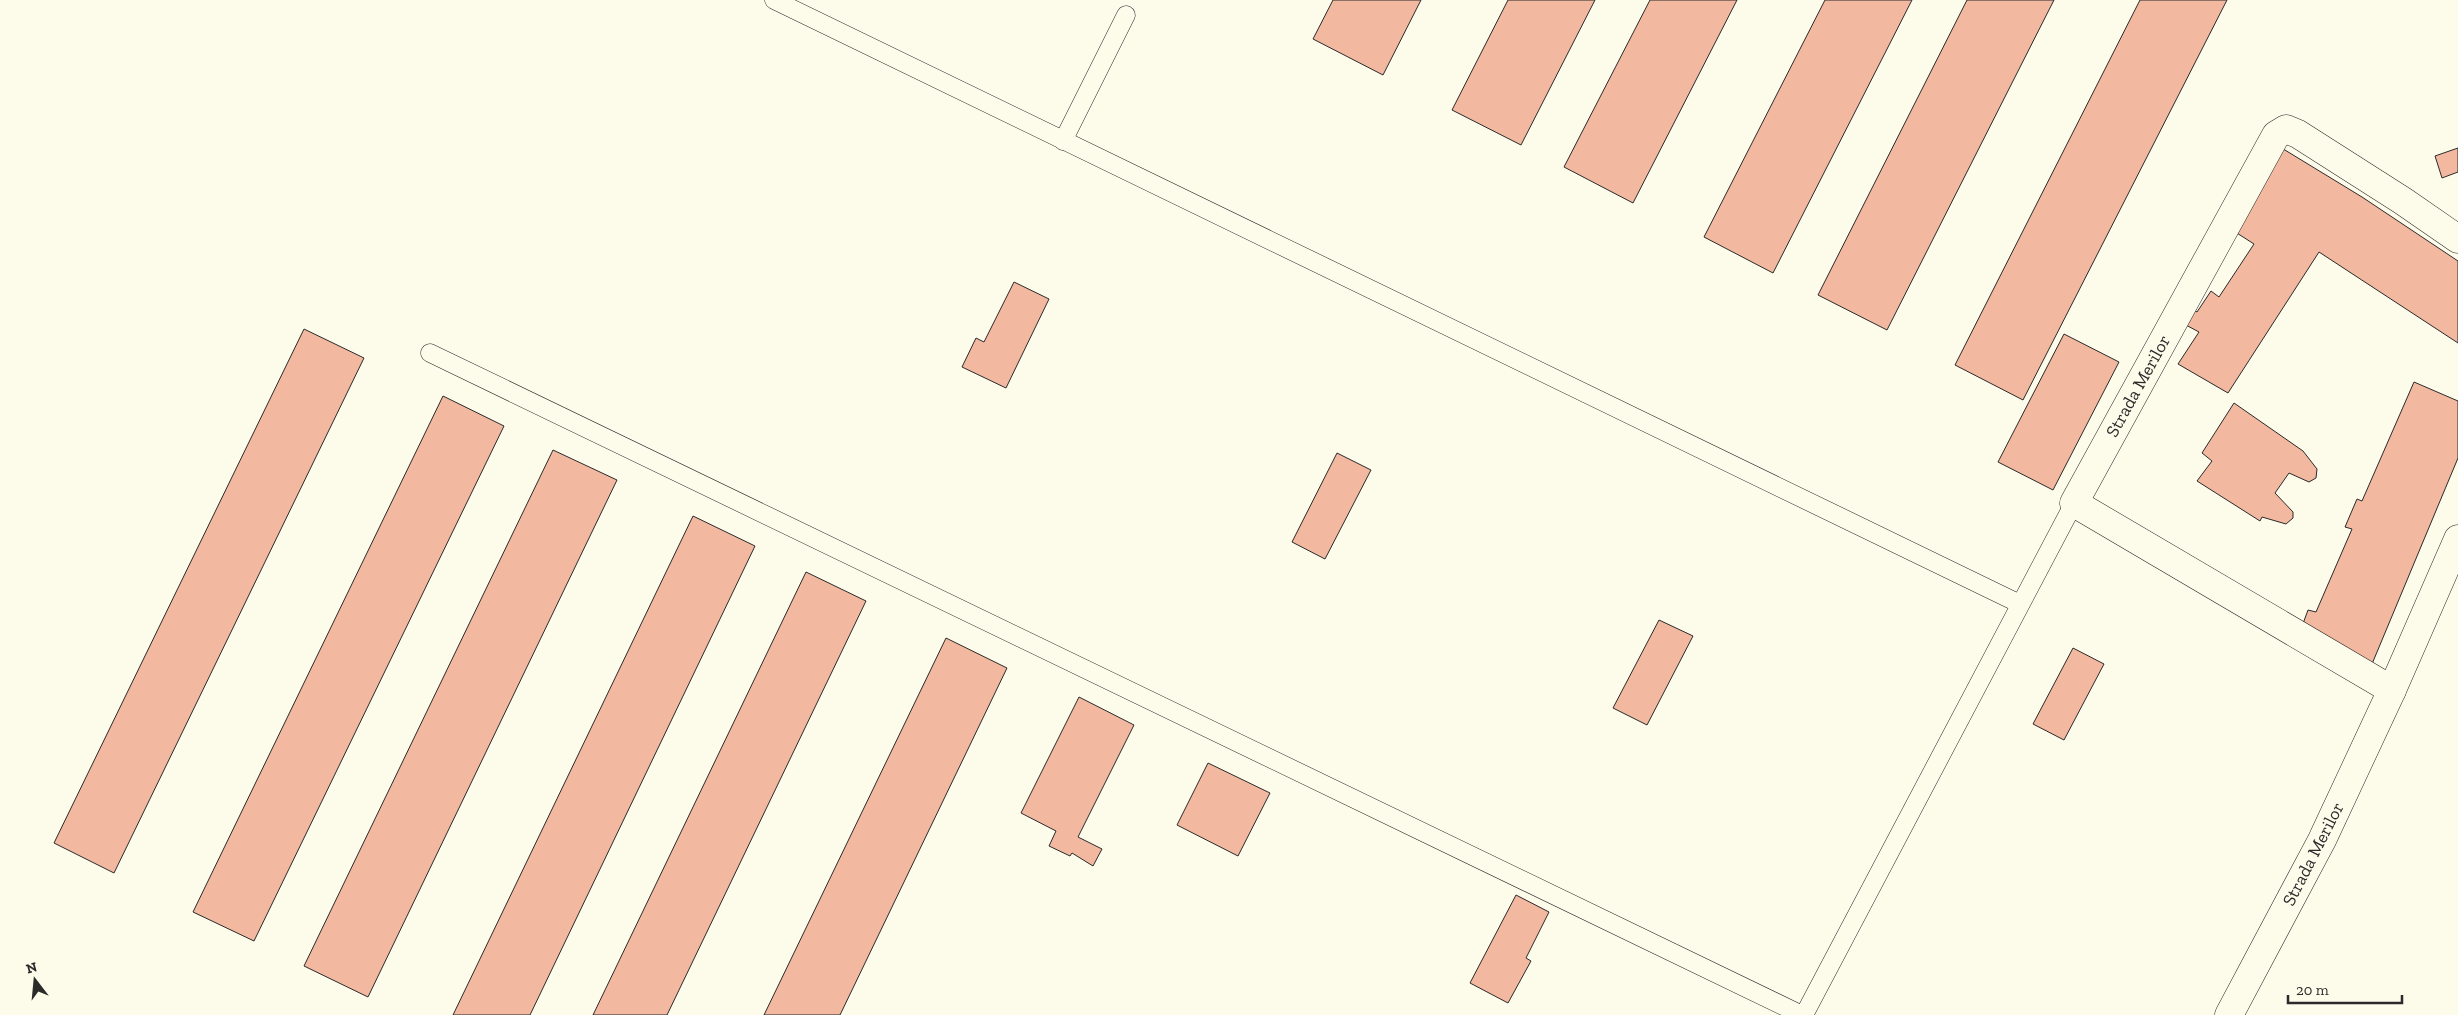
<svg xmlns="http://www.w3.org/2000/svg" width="2458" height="1015" font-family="'Zilla Slab',serif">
<rect width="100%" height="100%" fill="#fdfbea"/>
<!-- building -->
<g fill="#f2b8a0" stroke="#2b2b2b">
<polygon points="1333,0 1421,0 1383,75 1313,39"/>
<polygon points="1508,0 1595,0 1521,145 1452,110"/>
<polygon points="1650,0 1737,0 1633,203 1564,167"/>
<polygon points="1825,0 1912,0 1773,273 1704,237"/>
<polygon points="1967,0 2054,0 1887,330 1818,295"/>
<polygon points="2140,0 2227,0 2023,400 1955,365"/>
<polygon points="2280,147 2362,197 2458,261 2458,343 2319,252 2228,393 2178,364 2199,332 2184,324 2194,310 2197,312 2211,291 2219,297 2254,244 2229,228"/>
<polygon points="2458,148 2458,172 2442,178 2435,156"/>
<polygon points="1014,282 1049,299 1006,388 962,367 976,338 984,342"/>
<polygon points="304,329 364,358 114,873 54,843"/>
<polygon points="2064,334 2119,362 2053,490 1998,462"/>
<polygon points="2414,382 2458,401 2458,458 2372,664 2301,629 2308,610 2316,612 2352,529 2345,527 2357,499 2362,501"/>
<polygon points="443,396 504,426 254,941 193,912"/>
<polygon points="2234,403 2303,451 2317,469 2316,478 2309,482 2289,473 2275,493 2293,512 2293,518 2286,524 2262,517 2260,521 2197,481 2212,461 2202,453"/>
<polygon points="553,450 617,480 368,997 304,966"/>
<polygon points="1337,453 1371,470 1325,559 1292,542"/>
<polygon points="693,516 755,546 530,1015 453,1015"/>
<polygon points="806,572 866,601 667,1015 593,1015"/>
<polygon points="1659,620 1693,636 1647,725 1613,708"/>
<polygon points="946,638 1007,668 840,1015 764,1015"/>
<polygon points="2073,648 2104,664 2064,740 2033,724"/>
<polygon points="1079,697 1134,725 1078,837 1102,849 1093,866 1072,853 1070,856 1049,846 1056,831 1021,813"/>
<polygon points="1208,763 1270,793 1238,856 1177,825"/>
<polygon points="1516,895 1549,912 1526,958 1531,961 1508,1003 1470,983"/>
</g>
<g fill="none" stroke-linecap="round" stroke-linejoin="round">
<!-- service casing -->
<g stroke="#2b2b2b" stroke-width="19">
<g id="service">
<polyline points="774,0 2020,604"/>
<polyline points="1063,141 1126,15"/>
<polyline points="430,353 1802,1015"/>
<polyline points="1804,1015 2074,503"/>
</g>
</g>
<!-- minor casing -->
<g stroke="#2b2b2b" stroke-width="29">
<g id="minor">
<polyline points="2392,690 2458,539"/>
<polyline points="2229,1015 2322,840 2392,690 2074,503 2276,135 2286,129 2298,134 2403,201 2458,239"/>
</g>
</g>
<!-- service -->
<use href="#service" stroke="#fdfbea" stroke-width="18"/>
<!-- minor -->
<use href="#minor" stroke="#fdfbea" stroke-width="28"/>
</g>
<g text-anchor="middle" stroke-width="4" stroke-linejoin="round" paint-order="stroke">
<!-- street labels -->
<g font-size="18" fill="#2b2b2b" stroke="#fdfbea">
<text transform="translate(2138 386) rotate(-61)" y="6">Strada Merilor</text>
<text transform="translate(2313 854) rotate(-63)" y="6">Strada Merilor</text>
</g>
</g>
<!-- north arrow -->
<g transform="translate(35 980) rotate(344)" stroke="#fdfbea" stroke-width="4" paint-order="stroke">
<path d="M0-4L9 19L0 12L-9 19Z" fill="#2b2b2b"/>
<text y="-8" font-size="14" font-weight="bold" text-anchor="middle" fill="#2b2b2b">N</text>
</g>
<!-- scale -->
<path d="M2288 995v8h114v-8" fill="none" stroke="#2b2b2b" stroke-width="2.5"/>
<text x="2296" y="995" font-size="15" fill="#2b2b2b" stroke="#fdfbea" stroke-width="4" paint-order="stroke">20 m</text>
</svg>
